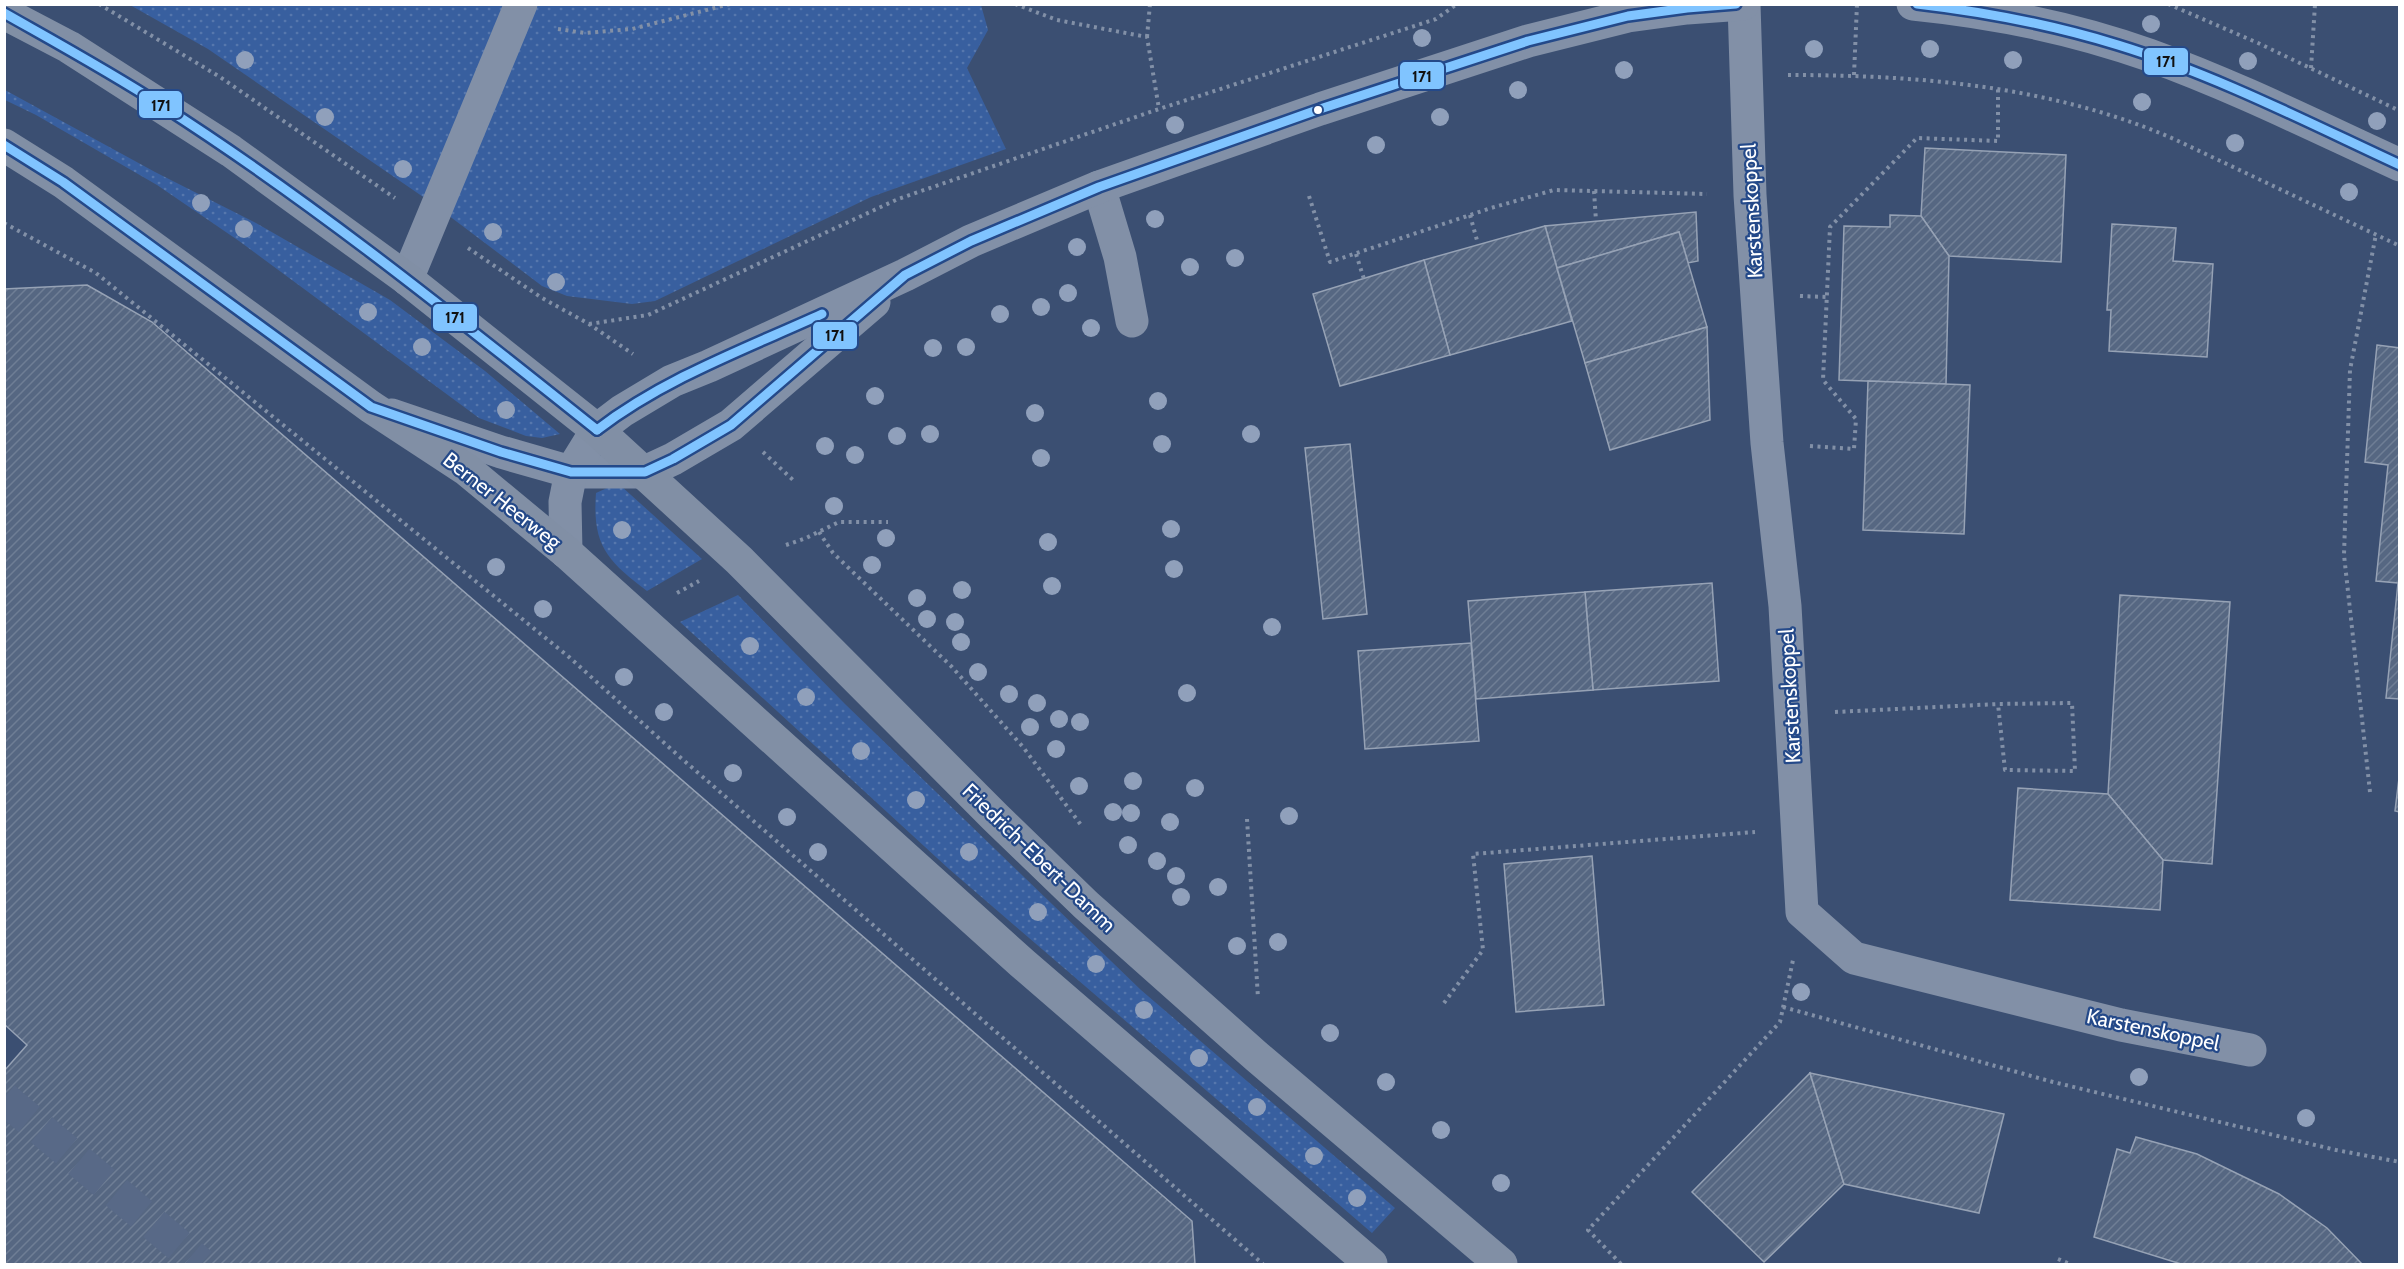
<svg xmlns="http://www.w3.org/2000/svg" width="2404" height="1269" font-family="Cabin,sans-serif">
<defs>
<pattern id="grass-dots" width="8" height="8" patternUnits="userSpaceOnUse" patternTransform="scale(1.5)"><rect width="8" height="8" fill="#385f9f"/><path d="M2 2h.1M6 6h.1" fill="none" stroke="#5677ad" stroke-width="1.8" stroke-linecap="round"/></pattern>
<pattern id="building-hatch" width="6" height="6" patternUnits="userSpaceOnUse" patternTransform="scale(1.5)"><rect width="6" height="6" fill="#566782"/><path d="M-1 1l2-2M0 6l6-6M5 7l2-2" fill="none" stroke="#6f7e95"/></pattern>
</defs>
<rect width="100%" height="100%" fill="#3b4f72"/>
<!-- grass -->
<g fill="url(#grass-dots)">
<polygon points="130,5 981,5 988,30 967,68 1006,149 871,197 655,301 632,304 567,296 542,286 432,203 208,49"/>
<polygon points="5,90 155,172 256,223 390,300 485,371 560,434 542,438 526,436 479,418 239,241 157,185 36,115 5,100"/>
<path d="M 621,486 L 702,559 L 647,591 C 607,561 592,545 596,493 L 607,488 Z"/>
<polygon points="738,595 845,704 1141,990 1395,1208 1372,1233 949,869 680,622"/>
</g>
<!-- building -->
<g fill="url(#building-hatch)" stroke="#96a2b5" stroke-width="1.5">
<polygon points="1925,148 2066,155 2061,262 1949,256 1921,216"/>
<polygon points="1696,212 1698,261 1688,263 1679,232 1557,268 1545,226"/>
<polygon points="1890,215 1921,216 1949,256 1946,384 1839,380 1844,226 1890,227"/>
<polygon points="2112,224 2176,228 2173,261 2213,264 2207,357 2109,351 2111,310 2107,310"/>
<polygon points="1545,226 1572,321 1450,355 1424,260"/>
<polygon points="1679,232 1707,327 1585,363 1557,268"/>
<polygon points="1424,260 1450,355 1340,386 1313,294"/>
<polygon points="87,285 152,322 1192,1221 1195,1264 4,1264 4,1071 27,1045 4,1024 4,289"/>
<polygon points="1707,327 1710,420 1610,450 1585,363"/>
<polygon points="2377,345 2400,348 2400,699 2386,698 2398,583 2376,581 2388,465 2365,462"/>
<polygon points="1868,381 1970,385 1964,534 1863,530"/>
<polygon points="1350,444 1367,614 1323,619 1305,448"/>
<polygon points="1712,583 1719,681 1593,690 1585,592"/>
<polygon points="1585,592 1593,690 1476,699 1468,601"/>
<polygon points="2120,595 2230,602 2212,864 2163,860 2108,794"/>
<polygon points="1471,643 1479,741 1365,749 1358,651"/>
<polygon points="2400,770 2400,812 2395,811"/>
<polygon points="2018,788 2108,794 2163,860 2160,910 2010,900"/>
<polygon points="1592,856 1604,1005 1516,1012 1504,864"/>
<polygon points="1810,1073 1844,1184 1764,1262 1692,1192"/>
<polygon points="1810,1073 2004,1114 1979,1213 1844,1184"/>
<polygon points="2136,1137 2197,1154 2279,1194 2327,1228 2362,1264 2181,1264 2094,1237 2117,1149 2130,1153"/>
</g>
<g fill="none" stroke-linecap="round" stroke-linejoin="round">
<!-- minor-tunnel -->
<polyline stroke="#586987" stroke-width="33" stroke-dasharray="33 16" stroke-linecap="butt" points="4,1098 201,1264"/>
<!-- path -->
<g stroke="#8290a7" stroke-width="4" stroke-dasharray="3 4.5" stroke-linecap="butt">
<polyline points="99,4 220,77 395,198"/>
<polyline points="1015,4 1057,20 1147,37 1159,109"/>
<polyline points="2168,4 2258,43 2400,111"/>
<polyline points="558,29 585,33 632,29 730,4"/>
<polyline points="1147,37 1150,4"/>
<polyline points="2311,68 2315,4"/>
<path d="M 1788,75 C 1919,75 2053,86 2174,139 L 2400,246"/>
<polyline points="1854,75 1857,4"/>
<polyline points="1594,191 1596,221"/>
<polyline points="1309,196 1330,262 1491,208 1554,190 1707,194"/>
<polyline points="1470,215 1478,244"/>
<polyline points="4,223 96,273 569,657 681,758 1263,1264"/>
<polyline points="468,248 542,298 589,324 633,354"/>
<polyline points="1356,254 1364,279"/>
<polyline points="1800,296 1827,297"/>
<polyline points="589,324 648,315 898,199 1159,109 1436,19 1457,4"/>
<polyline points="1810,446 1854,449 1856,419 1823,380 1830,227 1917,138 1998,141 1998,88"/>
<polyline points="763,452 793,480"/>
<polyline points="819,532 833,553 952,667 1023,747 1081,825"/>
<polyline points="786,545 806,538 839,522 888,522"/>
<polyline points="677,593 699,581"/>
<polyline points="1835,712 1998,704 2072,703 2075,771 2005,770 1998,704"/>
<polyline points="2370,792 2344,555 2350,370 2376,234"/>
<polyline points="1247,819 1258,998"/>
<polyline points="1444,1003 1483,950 1473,854 1755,832"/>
<polyline points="1783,1007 2053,1082 2336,1150 2400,1162"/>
<polyline points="2058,1259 2070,1264"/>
<polyline points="1621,1264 1588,1230 1780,1022 1793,960"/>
</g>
<!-- minor -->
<g stroke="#8290a7" stroke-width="33">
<polyline points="1744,4 1750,195 1767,443 1785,606 1802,912 1854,958 2121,1025 2250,1050"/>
<path d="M 1913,4 C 1993,12 2073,28 2149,55 C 2235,86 2317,127 2400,165"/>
<polyline points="1099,187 1120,257 1132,321"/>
<polyline points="407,279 521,4"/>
<polyline points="392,415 501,452 571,472 645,472 673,459 731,425 874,302"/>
<polyline points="566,552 565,502 571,472 597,430 622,411 672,381 709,366 905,275 971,241 1099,187 1178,159 1320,109 1528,41 1628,16 1687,8 1743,4"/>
</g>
<!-- major -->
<g stroke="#818fa5" stroke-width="33">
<polyline points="4,13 69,47 231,151 407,279 597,430 739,560 995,817 1086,905 1256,1056 1501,1264"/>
<polyline points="4,145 63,182 371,407 467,470 566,552 1022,963 1371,1264"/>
</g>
<!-- bus-1 casing -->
<g stroke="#244989" stroke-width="14">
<g id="bus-1">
<path d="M 1917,4 C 1986,12 2053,25 2118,45 C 2216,75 2307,122 2400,165"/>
<path d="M 4,13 C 57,43 110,72 161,105 C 314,203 455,317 597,430"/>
<polyline points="4,145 63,182 371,407 501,452 571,472 645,472 673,459 731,425 905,275 971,241 1099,187 1320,109 1528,41 1628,16 1687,8 1736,4"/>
<path d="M 597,430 C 665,378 745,349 822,314"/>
</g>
</g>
<!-- bus-1 -->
<use href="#bus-1" stroke="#80c4ff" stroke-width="9"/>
</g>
<!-- trees -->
<g fill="#90a0bb">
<circle cx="2151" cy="24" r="9"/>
<circle cx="1422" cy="38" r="9"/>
<circle cx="1814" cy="49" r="9"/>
<circle cx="1930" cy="49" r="9"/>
<circle cx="245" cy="60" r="9"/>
<circle cx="2013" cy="60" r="9"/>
<circle cx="2248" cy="61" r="9"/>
<circle cx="1624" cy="70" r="9"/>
<circle cx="1518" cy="90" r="9"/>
<circle cx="2142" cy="102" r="9"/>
<circle cx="325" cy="117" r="9"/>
<circle cx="1440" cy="117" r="9"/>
<circle cx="2377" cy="121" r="9"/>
<circle cx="1175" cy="125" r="9"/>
<circle cx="2235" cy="143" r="9"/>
<circle cx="1376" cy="145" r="9"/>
<circle cx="403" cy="169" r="9"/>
<circle cx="2349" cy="192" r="9"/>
<circle cx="201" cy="203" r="9"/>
<circle cx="1155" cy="219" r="9"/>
<circle cx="244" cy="229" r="9"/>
<circle cx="493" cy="232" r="9"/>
<circle cx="1077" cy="247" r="9"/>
<circle cx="1235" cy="258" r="9"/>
<circle cx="1190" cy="267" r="9"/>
<circle cx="556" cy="282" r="9"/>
<circle cx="1068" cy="293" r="9"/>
<circle cx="1041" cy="307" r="9"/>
<circle cx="368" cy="312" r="9"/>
<circle cx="1000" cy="314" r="9"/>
<circle cx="1091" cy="328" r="9"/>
<circle cx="422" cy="347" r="9"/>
<circle cx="966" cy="347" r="9"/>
<circle cx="933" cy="348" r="9"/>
<circle cx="875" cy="396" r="9"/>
<circle cx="1158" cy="401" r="9"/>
<circle cx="506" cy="410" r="9"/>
<circle cx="1035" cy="413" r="9"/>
<circle cx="930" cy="434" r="9"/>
<circle cx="1251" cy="434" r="9"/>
<circle cx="897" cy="436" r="9"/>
<circle cx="1162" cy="444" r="9"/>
<circle cx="825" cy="446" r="9"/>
<circle cx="855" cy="455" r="9"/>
<circle cx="1041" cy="458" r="9"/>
<circle cx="834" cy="506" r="9"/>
<circle cx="1171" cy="529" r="9"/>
<circle cx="622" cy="530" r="9"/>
<circle cx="886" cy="538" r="9"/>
<circle cx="1048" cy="542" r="9"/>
<circle cx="872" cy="565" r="9"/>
<circle cx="496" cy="567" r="9"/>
<circle cx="1174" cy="569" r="9"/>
<circle cx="1052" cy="586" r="9"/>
<circle cx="962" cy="590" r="9"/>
<circle cx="917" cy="598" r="9"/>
<circle cx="543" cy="609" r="9"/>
<circle cx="927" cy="619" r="9"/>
<circle cx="955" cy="622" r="9"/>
<circle cx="1272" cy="627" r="9"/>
<circle cx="961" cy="642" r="9"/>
<circle cx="750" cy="646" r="9"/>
<circle cx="978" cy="672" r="9"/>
<circle cx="624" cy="677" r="9"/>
<circle cx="1187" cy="693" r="9"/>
<circle cx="1009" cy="694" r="9"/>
<circle cx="806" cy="697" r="9"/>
<circle cx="1037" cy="703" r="9"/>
<circle cx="664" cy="712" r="9"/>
<circle cx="1059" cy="719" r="9"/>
<circle cx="1080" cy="722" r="9"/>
<circle cx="1030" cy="727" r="9"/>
<circle cx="1056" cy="749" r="9"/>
<circle cx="861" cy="751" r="9"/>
<circle cx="733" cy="773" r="9"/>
<circle cx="1133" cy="781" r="9"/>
<circle cx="1079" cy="786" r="9"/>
<circle cx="1195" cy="788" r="9"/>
<circle cx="916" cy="800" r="9"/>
<circle cx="1113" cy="812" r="9"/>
<circle cx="1131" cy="813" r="9"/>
<circle cx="1289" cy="816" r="9"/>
<circle cx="787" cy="817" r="9"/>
<circle cx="1170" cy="822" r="9"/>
<circle cx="1128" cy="845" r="9"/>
<circle cx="818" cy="852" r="9"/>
<circle cx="969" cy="852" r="9"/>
<circle cx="1157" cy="861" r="9"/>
<circle cx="1176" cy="876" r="9"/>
<circle cx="1218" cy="887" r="9"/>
<circle cx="1181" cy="897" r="9"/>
<circle cx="1038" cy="912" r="9"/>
<circle cx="1278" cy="942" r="9"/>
<circle cx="1237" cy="946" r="9"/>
<circle cx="1096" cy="964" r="9"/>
<circle cx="1801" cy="992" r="9"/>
<circle cx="1144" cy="1010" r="9"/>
<circle cx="1330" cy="1033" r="9"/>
<circle cx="1199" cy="1058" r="9"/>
<circle cx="2139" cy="1077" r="9"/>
<circle cx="1386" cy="1082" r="9"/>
<circle cx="1257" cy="1107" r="9"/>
<circle cx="2306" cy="1118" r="9"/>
<circle cx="1441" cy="1130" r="9"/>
<circle cx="1314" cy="1156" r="9"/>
<circle cx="1501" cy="1183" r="9"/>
<circle cx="1357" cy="1198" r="9"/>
</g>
<!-- markers -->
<circle fill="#fff" stroke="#244989" stroke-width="2" cx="1318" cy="110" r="5"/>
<g text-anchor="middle" stroke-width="4.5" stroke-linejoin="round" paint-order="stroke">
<!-- street labels -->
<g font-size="21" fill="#fff" stroke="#244989">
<text transform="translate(1752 211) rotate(-93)" y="7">Karstenskoppel</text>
<text transform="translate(502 501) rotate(38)" y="7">Berner Heerweg</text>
<text transform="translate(1790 696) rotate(-93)" y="7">Karstenskoppel</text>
<text transform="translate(1039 858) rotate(44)" y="7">Friedrich-Ebert-Damm</text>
<text transform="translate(2153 1030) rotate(12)" y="7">Karstenskoppel</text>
</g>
</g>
<g stroke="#244989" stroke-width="2">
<rect x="2143" y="47" width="46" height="29" rx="6" fill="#80c4ff"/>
<rect x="1399" y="61" width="46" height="29" rx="6" fill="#80c4ff"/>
<rect x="138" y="90" width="45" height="29" rx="6" fill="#80c4ff"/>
<rect x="432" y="303" width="46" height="29" rx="6" fill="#80c4ff"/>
<rect x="812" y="321" width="46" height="29" rx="6" fill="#80c4ff"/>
</g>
<g font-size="16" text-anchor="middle" font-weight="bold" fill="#111">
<text x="2166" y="67">171</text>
<text x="1422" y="82">171</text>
<text x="161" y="111">171</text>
<text x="455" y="323">171</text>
<text x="835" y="341">171</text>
</g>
<!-- border -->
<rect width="2404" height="1269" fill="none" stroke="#ffffff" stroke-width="12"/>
</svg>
